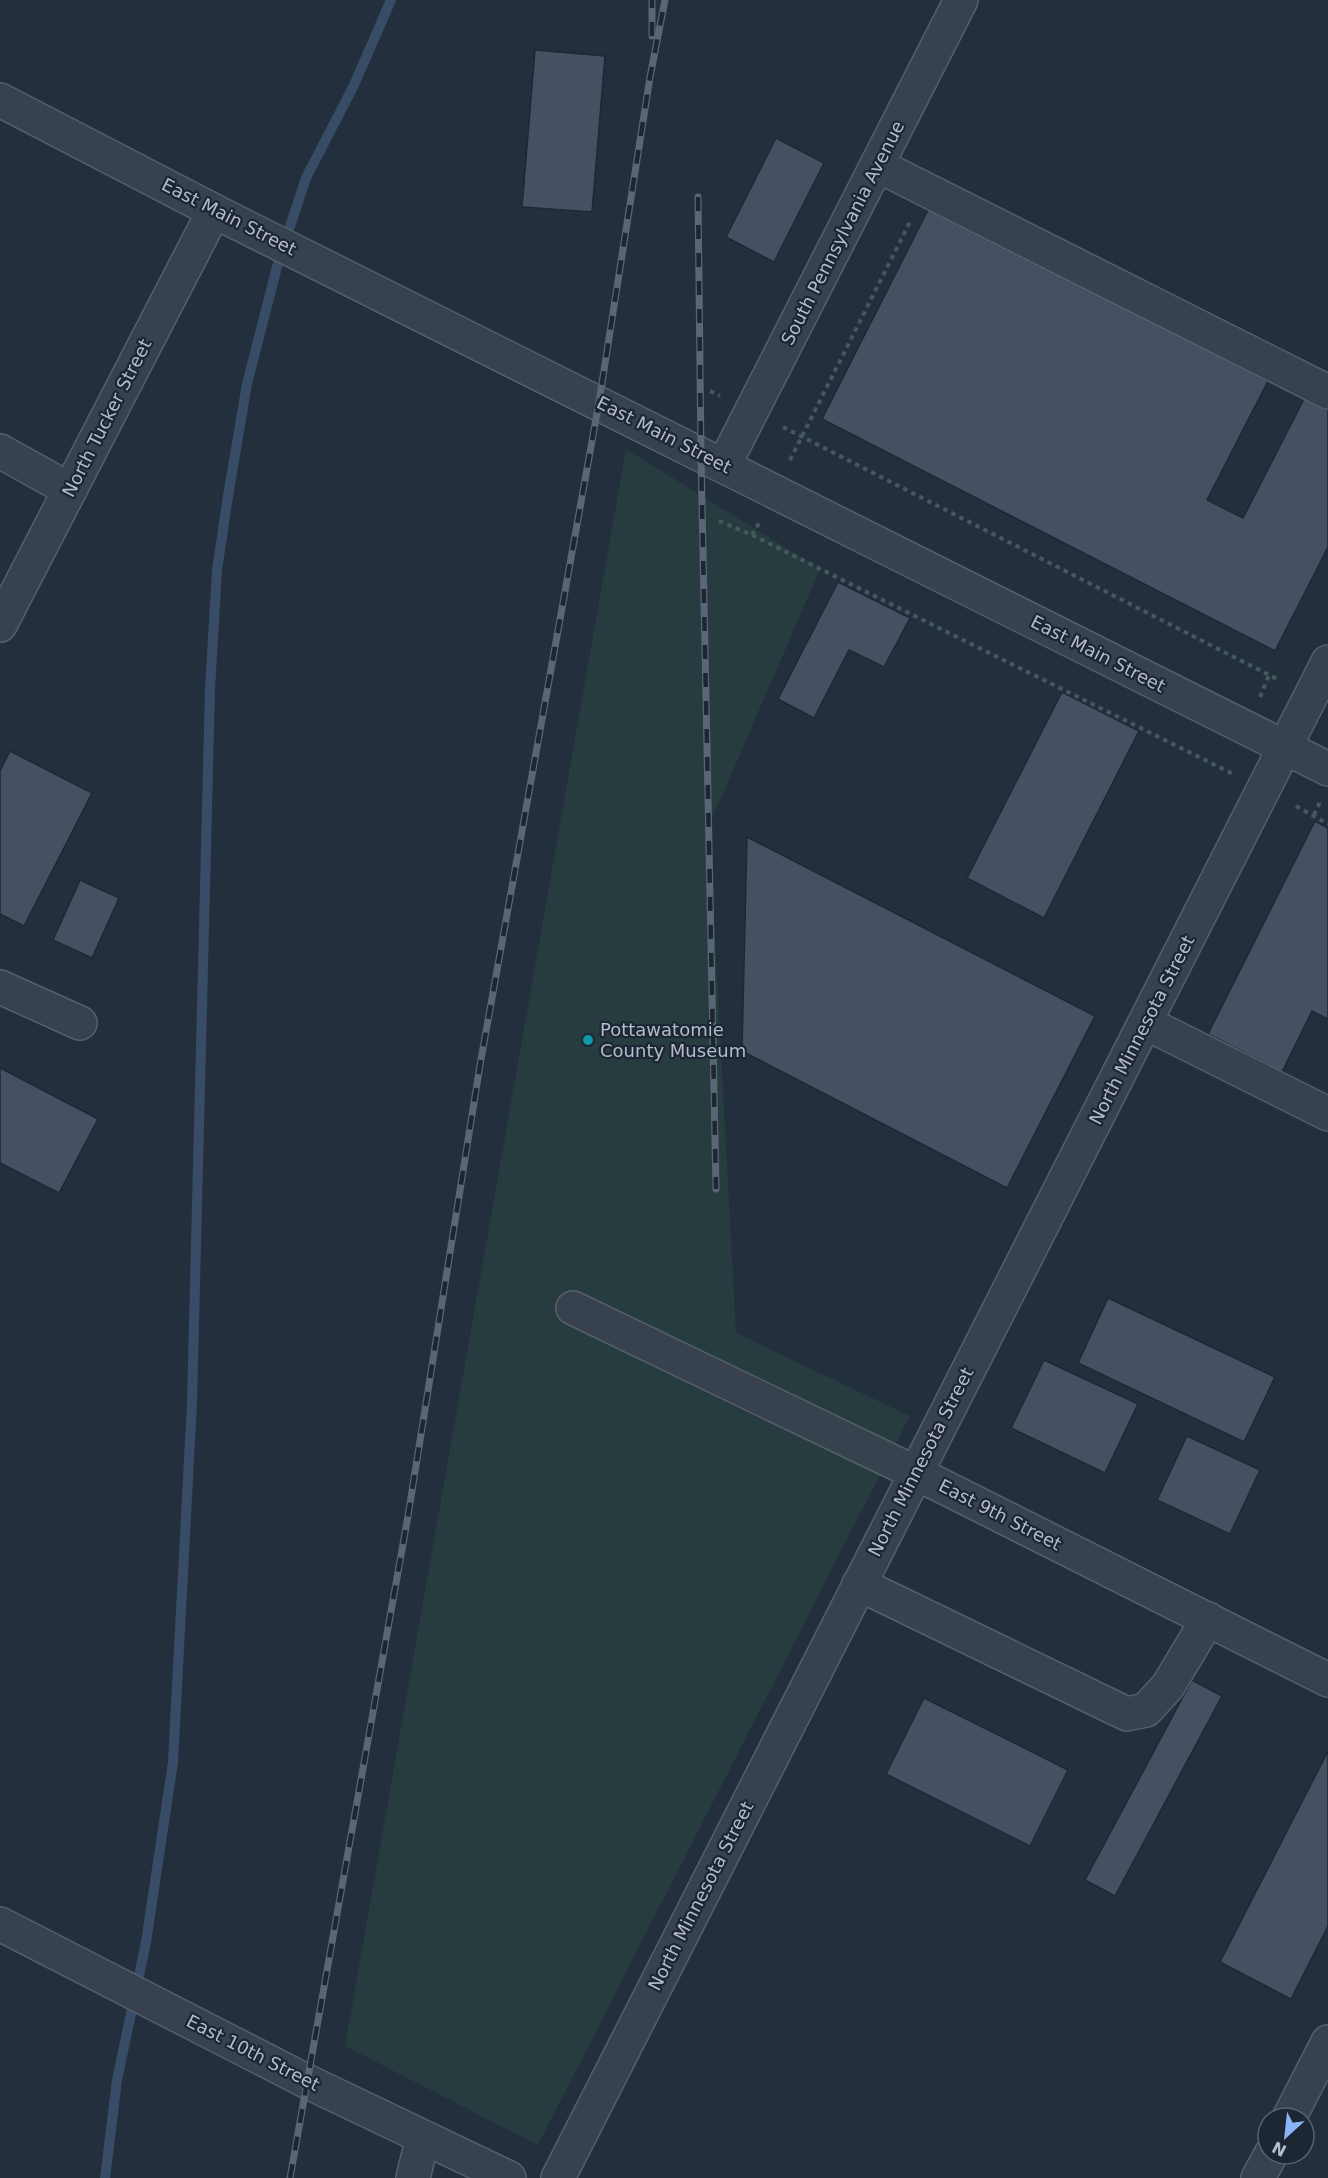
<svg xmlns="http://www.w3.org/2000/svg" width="1328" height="2178" font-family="'DejaVu Sans',sans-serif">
<rect width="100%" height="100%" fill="#242f3e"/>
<!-- green -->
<polygon fill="#263c3f" points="626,449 820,569 709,826 736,1333 910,1416 538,2145 345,2046"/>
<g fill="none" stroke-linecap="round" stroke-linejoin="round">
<!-- stream -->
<polyline stroke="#394c67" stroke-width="10" points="105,2178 117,2080 146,1942 173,1762 192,1403 210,689 217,570 228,496 247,384 278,263 306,178 354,85 391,0"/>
</g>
<!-- building -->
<g fill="#455162" stroke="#1f2835" stroke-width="1.5">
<polygon points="535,50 605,56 592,212 522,207"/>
<polygon points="776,138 824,163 774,262 726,237"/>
<polygon points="929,208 1268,381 1207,500 1243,518 1305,397 1328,409 1328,547 1275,651 822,419"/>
<polygon points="838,582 910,618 884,667 849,650 814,718 778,699"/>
<polygon points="1062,692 1139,731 1044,918 967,878"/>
<polygon points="10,751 92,793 24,926 0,914 0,771"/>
<polygon points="1315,821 1328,828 1328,1019 1312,1011 1282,1072 1208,1034"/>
<polygon points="747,837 1095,1016 1007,1188 742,1051"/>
<polygon points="80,880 119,898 92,958 53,940"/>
<polygon points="0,1068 98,1119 59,1193 0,1163"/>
<polygon points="1108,1298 1275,1377 1244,1442 1078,1363"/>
<polygon points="1044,1360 1138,1404 1105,1473 1011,1428"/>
<polygon points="1187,1436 1260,1470 1230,1534 1157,1500"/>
<polygon points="1192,1680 1222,1696 1115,1896 1085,1880"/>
<polygon points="924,1698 1068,1770 1030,1846 886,1774"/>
<polygon points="1328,1751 1328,1926 1291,1999 1220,1962"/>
</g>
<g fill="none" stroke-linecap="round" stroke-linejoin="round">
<!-- minor casing -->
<g stroke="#565f6c" stroke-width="36">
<g id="minor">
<polyline points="0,100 214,211 1328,769"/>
<polyline points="877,165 1328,392"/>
<polyline points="0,451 70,490"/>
<polyline points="724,465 961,0"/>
<polyline points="0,625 214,211"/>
<polyline points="0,987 80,1023"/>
<polyline points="1146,1023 1328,1114"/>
<polyline points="573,1308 916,1473 1328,1680"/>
<polyline points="859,1584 1127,1714 1146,1710 1168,1686 1208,1619"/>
<polyline points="0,1924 306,2081 509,2178"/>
<polyline points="1289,2118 1328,2042"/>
<polyline points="413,2178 423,2137"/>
<polyline points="558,2178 1328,662"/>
<polyline points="1258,2178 1271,2154"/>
</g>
</g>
<!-- path -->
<g stroke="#44595c" stroke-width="4" stroke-dasharray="4.5 4.5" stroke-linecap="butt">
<polyline points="710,391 720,396"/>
<polyline points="783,427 1279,680"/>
<polyline points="790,460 911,220"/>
<polyline points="719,521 752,535 1233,774"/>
<polyline points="752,535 759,523"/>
<polyline points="1260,697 1269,675"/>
<polyline points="1296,806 1328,824"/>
<polyline points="1314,815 1320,802"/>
</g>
<!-- minor -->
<use href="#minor" stroke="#38414e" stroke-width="33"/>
<!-- rail casing -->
<g stroke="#5a6575" stroke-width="7">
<g id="rail">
<polyline points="652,36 652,0"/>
<polyline points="698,197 701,454 716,1189"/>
<polyline points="290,2178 408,1516 480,1065 599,402 650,77 665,0"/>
</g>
</g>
<!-- rail -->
<use href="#rail" stroke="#1d2633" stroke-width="4.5" stroke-dasharray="14" stroke-linecap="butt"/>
</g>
<!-- markers -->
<circle fill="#0f9aa8" stroke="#1d2633" stroke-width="2" cx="588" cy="1040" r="6"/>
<g text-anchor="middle" stroke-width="4.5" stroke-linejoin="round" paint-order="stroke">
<!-- street labels -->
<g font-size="18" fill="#b4bcc9" stroke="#1d2633">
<text transform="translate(229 217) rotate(27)" y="6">East Main Street</text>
<text transform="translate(843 233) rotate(-63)" y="6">South Pennsylvania Avenue</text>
<text transform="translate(107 418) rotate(-63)" y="6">North Tucker Street</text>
<text transform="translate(664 435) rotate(27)" y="6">East Main Street</text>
<text transform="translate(1098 654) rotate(27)" y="6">East Main Street</text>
<text transform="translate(1142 1030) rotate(-63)" y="6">North Minnesota Street</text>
<text transform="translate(921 1462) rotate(-63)" y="6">North Minnesota Street</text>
<text transform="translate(1000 1515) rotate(27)" y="6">East 9th Street</text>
<text transform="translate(701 1896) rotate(-63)" y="6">North Minnesota Street</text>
<text transform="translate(253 2053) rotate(27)" y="6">East 10th Street</text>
</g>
<!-- poi labels -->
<g font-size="18" fill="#b4bcc9" stroke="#1d2633" text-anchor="start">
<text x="600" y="1036">Pottawatomie<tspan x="600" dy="21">County Museum</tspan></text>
</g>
</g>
<!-- north arrow -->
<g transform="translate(1286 2136) rotate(207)"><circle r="28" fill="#1d2633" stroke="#59626f" stroke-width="1.5"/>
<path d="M0-4.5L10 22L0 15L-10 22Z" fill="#8ab4f8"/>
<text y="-9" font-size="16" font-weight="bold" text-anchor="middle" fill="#b4bcc9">N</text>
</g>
</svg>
